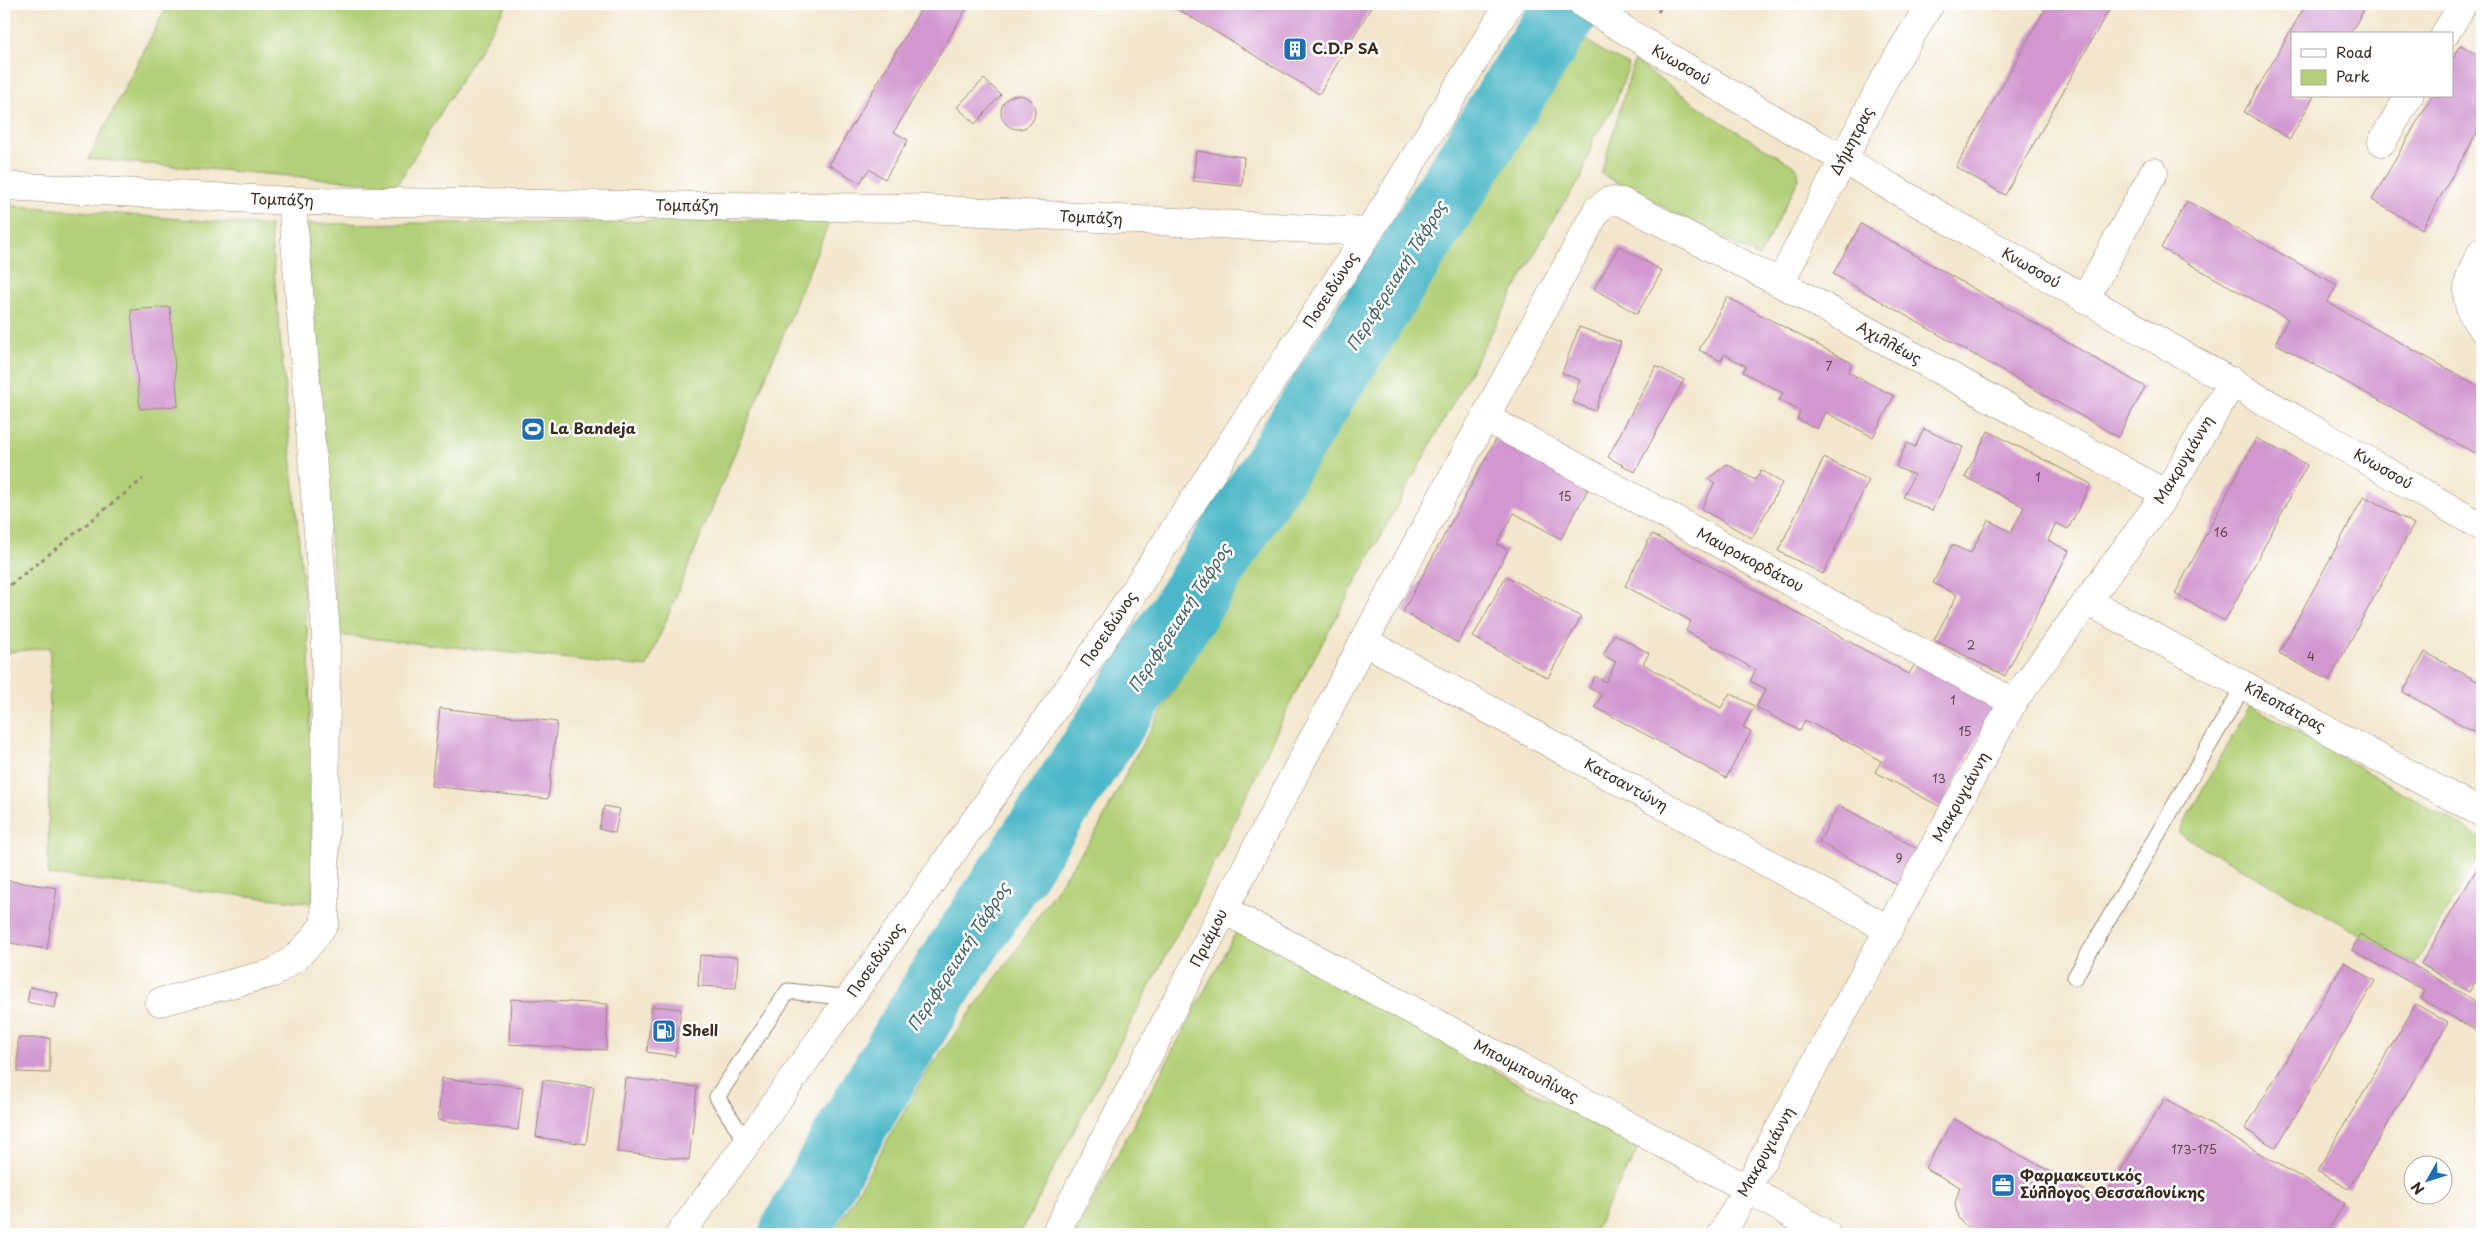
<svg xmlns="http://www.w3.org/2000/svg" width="2486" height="1238" font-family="'Playpen Sans',sans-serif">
<rect width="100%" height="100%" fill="#fff"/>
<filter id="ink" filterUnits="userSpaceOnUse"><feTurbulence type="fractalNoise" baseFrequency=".02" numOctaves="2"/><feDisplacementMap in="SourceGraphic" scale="10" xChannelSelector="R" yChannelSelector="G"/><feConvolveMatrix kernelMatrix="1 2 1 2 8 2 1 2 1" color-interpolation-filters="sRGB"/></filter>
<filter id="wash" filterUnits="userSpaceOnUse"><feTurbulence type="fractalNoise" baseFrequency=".0096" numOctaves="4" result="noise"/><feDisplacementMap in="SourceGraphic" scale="20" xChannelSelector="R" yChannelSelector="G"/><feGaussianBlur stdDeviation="1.12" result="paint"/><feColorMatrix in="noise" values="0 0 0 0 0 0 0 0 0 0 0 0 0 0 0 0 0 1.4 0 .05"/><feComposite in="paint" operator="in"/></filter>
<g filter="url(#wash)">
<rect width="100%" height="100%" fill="#f3e6cc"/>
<!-- green -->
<g fill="#b2d077" stroke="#767d4a">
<polygon points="168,4 507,4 397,185 88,159"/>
<polygon points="1578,33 1603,52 1629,65 1613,109 1594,137 1581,179 1555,216 1293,697 1219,854 1020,1234 833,1234 929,1069 1015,952 1050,898 1098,829 1134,758 1306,466"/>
<polygon points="1634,61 1717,119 1797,168 1799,179 1759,257 1601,174"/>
<polygon points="4,205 270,226 309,650 313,903 48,875 50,647 4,653"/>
<polygon points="830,220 647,667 338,635 305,224"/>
<polygon points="2250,705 2482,838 2482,851 2415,965 2178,833"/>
<polygon points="1237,930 1638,1149 1592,1234 1075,1234"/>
</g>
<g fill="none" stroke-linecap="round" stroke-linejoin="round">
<!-- river -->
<polyline stroke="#4cb7c8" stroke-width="68" points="793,1234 836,1155 940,982 1164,643 1569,4"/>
</g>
<g id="blocks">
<!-- building -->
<g fill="#d297d0">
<polygon points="924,4 969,4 894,132 908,140 885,179 869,169 860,183 829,165"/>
<polygon points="1169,4 1373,4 1319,94"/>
<polygon points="2048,4 2112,4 2005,195 1956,167"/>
<polygon points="2306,4 2367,4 2350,34 2292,34 2292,96 2314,96 2290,139 2244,112"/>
<polygon points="2461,45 2482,58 2482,124 2422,229 2372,200 2432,96 2452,96 2452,60"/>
<polygon points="984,79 1001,95 975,124 957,107"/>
<circle cx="1018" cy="112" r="17"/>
<polygon points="1196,151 1244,157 1242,186 1193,181"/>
<polygon points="2187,201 2337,285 2327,302 2482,388 2482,457 2275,343 2288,319 2161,248"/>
<polygon points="1861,224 2145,387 2118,437 1833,274"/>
<polygon points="1619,246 1662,271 1637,314 1594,289"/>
<polygon points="1727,297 1852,363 1848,372 1894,396 1873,437 1825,412 1817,429 1797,419 1800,411 1779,400 1783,393 1743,372 1746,366 1724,354 1721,361 1699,350"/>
<polygon points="170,307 178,406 140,409 131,310"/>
<polygon points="1579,327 1621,342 1595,411 1572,402 1580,380 1562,373"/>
<polygon points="1656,366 1684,380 1635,472 1608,457"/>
<polygon points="1924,429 1963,447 1932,511 1903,497 1914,475 1896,467 1907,443 1915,447"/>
<polygon points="1988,431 2091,484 2068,529 2056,523 2048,540 2069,551 2005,676 1934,640 1957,595 1933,583 1952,545 1971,553 1988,520 2011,532 2024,507 1965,477"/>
<polygon points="2256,438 2307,465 2225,621 2175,594"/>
<polygon points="1496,439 1588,489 1561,539 1514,513 1497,544 1508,550 1458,643 1403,612"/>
<polygon points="1824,458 1869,480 1823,574 1778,551"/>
<polygon points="1727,464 1755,480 1761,470 1782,483 1752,538 1701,509 1715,483 1708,479"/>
<polygon points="2364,496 2414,524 2329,680 2279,653"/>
<polygon points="1652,534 1909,674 1917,661 1995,706 1941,807 1875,772 1881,761 1851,744 1805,720 1800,731 1756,707 1766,689 1750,681 1756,670 1686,631 1691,621 1625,586"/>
<polygon points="1506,576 1581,617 1548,678 1473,637"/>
<polygon points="1614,634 1649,653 1643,664 1721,708 1730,693 1754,706 1743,727 1751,732 1726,778 1595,707 1602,695 1589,688 1595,676 1606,682 1616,662 1603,655"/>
<polygon points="2425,652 2482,684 2482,736 2403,692"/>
<polygon points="440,708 557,722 548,799 431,786"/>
<polygon points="1839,805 1918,849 1898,885 1819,842"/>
<polygon points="604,806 620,809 615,833 599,829"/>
<polygon points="2482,860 2482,970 2469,992 2421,964"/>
<polygon points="4,880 57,888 47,949 4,942"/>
<polygon points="2360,934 2482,1005 2482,1034 2421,999 2425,991 2352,950"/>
<polygon points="700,955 738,957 736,988 698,986"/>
<polygon points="2344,962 2375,981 2276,1148 2245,1129"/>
<polygon points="30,987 58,993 55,1008 27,1002"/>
<polygon points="511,999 608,1004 606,1050 509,1044"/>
<polygon points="2416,1004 2448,1023 2349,1189 2317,1171"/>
<polygon points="652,1006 681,1009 675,1056 647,1052"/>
<polygon points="18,1038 50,1038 50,1073 18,1072"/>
<polygon points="442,1078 523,1087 518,1130 438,1120"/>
<polygon points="625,1078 697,1087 689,1160 617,1152"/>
<polygon points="543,1080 594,1087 586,1144 536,1137"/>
<polygon points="2165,1098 2345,1203 2326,1234 2038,1234 2023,1226 2014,1234 1974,1234 1958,1218 1955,1203 1960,1187 1925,1168 1954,1119 2103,1200"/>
</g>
</g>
</g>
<g filter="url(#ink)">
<use href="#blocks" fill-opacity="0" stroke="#978875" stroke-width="1"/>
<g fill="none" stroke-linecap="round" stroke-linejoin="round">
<!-- service casing -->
<g stroke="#978875" stroke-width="17">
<g id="service">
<polyline points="2075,977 2244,685"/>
<polyline points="747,1143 717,1097 788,991 850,998"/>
</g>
</g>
<!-- minor casing -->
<g stroke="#978875" stroke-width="29">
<g id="minor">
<path d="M 1583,4 C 1683,68 1786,126 1889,186 C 2086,300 2285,412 2482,527"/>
<polyline points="2445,34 2463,4"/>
<polyline points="2382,142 2409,96"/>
<polyline points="4,186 292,201 906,208 1369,232"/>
<path d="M 2482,251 C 2467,277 2459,302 2482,328"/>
<polyline points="1780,283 1884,80 1930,4"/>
<polyline points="2085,299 2154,172"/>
<polyline points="1486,418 2013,702"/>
<polyline points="2087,601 2482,813"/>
<polyline points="1364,641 1888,929"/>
<polyline points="1224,910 1746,1188 1826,1234"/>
<polyline points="160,1002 273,973 294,959 311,942 325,923 326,634 292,201"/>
<polyline points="1055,1234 1364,641 1597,210 1609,201 1622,202 1780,283 2166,494"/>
<polyline points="1722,1234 2013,702 2166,494 2233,381"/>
</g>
</g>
<!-- tertiary casing -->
<g stroke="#978875" stroke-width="29">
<polyline id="tertiary" points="680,1234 747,1143 1095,651 1369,232 1509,4"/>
</g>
<!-- path -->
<g stroke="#978875" stroke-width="3" stroke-dasharray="4 4" stroke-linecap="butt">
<polyline points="1658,12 1663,4"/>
<polyline points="4,590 143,479"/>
</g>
<!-- service -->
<use href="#service" stroke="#fff" stroke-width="15"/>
<!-- minor -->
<use href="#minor" stroke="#fff" stroke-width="28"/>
<!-- tertiary -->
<use href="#tertiary" stroke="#fff" stroke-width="28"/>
</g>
</g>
<!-- icons -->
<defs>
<g id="building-square" transform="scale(1.25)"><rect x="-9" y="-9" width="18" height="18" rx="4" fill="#1f6fb2" stroke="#fff"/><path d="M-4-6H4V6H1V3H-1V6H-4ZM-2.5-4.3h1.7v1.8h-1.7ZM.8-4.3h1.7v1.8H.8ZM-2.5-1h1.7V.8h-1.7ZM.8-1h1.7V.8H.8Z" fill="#fff"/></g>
<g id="stadium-square" transform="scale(1.25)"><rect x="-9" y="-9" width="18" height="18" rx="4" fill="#1f6fb2" stroke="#fff"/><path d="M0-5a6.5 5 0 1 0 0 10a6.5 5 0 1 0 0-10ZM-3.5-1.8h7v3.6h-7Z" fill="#fff"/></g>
<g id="fuel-square" transform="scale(1.25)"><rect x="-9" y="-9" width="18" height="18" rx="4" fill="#1f6fb2" stroke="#fff"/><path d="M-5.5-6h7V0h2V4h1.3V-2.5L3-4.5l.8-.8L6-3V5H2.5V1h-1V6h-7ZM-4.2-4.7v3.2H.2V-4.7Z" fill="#fff"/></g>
<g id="office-square" transform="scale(1.25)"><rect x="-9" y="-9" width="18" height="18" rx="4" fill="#1f6fb2" stroke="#fff"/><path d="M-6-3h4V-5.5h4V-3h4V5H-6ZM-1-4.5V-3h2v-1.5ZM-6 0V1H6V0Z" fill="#fff"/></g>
</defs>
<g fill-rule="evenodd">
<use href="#building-square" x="1295" y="49"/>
<use href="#stadium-square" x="533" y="429"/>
<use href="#fuel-square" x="664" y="1031"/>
<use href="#office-square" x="2003" y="1185"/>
</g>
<g text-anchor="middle" stroke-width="5" stroke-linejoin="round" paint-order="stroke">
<!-- number labels -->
<g font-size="12" fill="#61454a">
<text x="1829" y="371">7</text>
<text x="2038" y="482">1</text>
<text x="1565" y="501">15</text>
<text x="2221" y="537">16</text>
<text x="1971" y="650">2</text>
<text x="2311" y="661">4</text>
<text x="1953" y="705">1</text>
<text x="1965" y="736">15</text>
<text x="1939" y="783">13</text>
<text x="1899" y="863">9</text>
<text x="2194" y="1154">173-175</text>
</g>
<!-- poi labels -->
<g font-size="15" font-weight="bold" fill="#3b2a1e" stroke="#fff" text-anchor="start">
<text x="1312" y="54">C.D.P SA</text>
<text x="550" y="434">La Bandeja</text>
<text x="682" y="1036">Shell</text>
<text x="2020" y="1181">Φαρμακευτικός<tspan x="2020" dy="17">Σύλλογος Θεσσαλονίκης</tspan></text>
</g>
<!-- street labels -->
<g font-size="15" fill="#3b2a1e" stroke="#fff">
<text transform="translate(1681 65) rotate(30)" y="5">Κνωσσού</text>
<text transform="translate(1852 141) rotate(-62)" y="5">Δήμητρας</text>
<text transform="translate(282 200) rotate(2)" y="5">Τομπάζη</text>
<text transform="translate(687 206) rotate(1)" y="5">Τομπάζη</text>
<text transform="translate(1091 218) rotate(3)" y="5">Τομπάζη</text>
<text transform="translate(2031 268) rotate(30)" y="5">Κνωσσού</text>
<text transform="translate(1331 290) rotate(-57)" y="5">Ποσειδώνος</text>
<text transform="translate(1889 343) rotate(29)" y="5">Αχιλλέως</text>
<text transform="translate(2184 460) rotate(-59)" y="5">Μακρυγιάννη</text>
<text transform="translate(2383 469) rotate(30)" y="5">Κνωσσού</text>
<text transform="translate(1750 560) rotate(28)" y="5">Μαυροκορδάτου</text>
<text transform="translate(1109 629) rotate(-56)" y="5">Ποσειδώνος</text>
<text transform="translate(2285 707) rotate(28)" y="5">Κλεοπάτρας</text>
<text transform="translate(1626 785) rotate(29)" y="5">Κατσαντώνη</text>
<text transform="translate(1961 797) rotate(-61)" y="5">Μακρυγιάννη</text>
<text transform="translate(1209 938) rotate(-63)" y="5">Πριάμου</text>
<text transform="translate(876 960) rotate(-55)" y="5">Ποσειδώνος</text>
<text transform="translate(1526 1071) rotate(28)" y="5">Μπουμπουλίνας</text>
<text transform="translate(1766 1152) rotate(-61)" y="5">Μακρυγιάννη</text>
</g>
<!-- water labels -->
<g font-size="16" font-style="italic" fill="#426262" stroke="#fff">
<text transform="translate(1396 276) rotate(-58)" y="6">Περιφερειακή Τάφρος</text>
<text transform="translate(1179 618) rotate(-57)" y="6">Περιφερειακή Τάφρος</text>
<text transform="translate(958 957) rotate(-57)" y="6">Περιφερειακή Τάφρος</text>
</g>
</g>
<!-- margin -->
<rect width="2486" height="1238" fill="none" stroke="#fff" stroke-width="20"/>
<!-- legend -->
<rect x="2291" y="32" width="162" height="65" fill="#ffffff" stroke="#b1aaa5"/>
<rect x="2301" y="49" width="25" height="8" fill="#ffffff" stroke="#b1aaa5"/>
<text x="2336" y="58" font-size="15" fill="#3b2a1e">Road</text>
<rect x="2301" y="70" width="25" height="15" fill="#b2d077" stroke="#b1aaa5"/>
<text x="2336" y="82" font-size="15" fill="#3b2a1e">Park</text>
<!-- north arrow -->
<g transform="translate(2428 1180) rotate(231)"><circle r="24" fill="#ffffff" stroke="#b1aaa5"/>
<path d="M0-4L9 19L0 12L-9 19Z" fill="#1f6fb2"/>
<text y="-8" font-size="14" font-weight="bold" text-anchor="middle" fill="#3b2a1e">N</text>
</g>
</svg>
